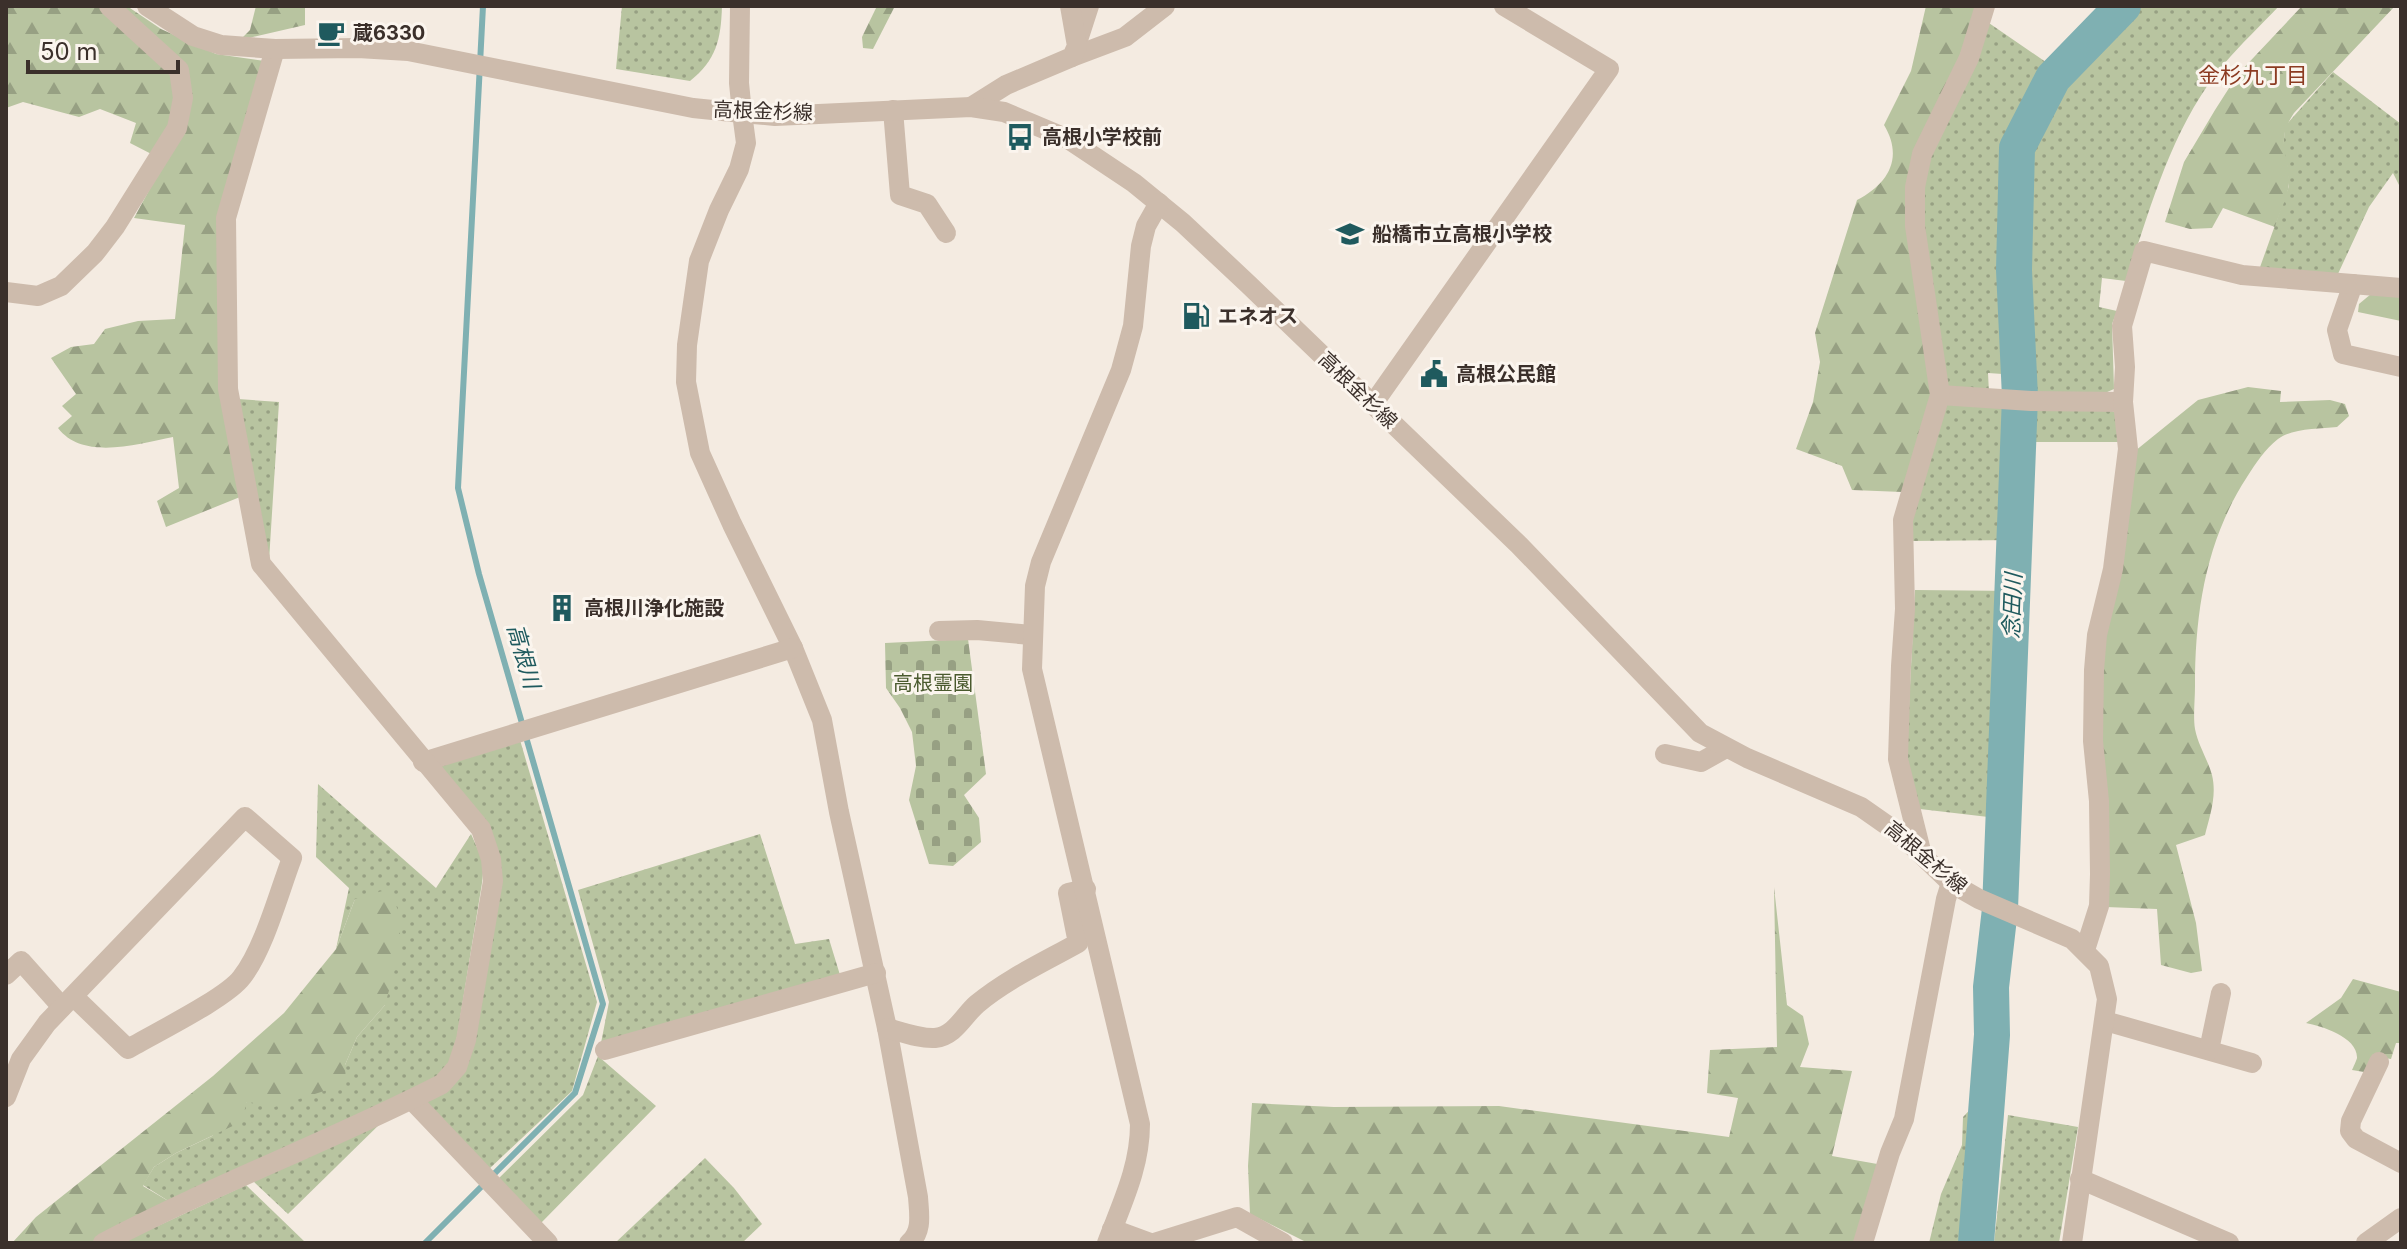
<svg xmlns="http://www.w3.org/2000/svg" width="2407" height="1249" font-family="Inter,'Noto Sans JP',sans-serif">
<defs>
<pattern id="grass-dots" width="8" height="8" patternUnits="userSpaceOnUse" patternTransform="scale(2)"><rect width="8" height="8" fill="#b8c4a0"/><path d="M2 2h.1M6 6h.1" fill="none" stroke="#97a083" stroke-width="1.8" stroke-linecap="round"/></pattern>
<pattern id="forest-firs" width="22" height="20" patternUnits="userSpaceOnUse" patternTransform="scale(2)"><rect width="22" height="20" fill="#b8c4a0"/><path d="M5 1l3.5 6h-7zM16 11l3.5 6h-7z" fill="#97a083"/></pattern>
<pattern id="cemetery-stones" width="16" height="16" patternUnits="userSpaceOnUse" patternTransform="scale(2)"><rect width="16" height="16" fill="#b8c4a0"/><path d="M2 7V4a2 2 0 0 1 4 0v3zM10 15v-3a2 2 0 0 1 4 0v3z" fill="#97a083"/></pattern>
</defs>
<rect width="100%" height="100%" fill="#f4ebe1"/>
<!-- grass -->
<g fill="url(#grass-dots)">
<path d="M 622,6 L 722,6 C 721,40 716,60 690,81 L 616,69 Z"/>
<path d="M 2131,6 L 2279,6 C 2261,25 2241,44 2224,64 C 2172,126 2151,206 2126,281 L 2102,278 L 2099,307 L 2117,311 L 2112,324 L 2114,389 L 2096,397 L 2027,395 L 2022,275 L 2024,154 L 2058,81 Z"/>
<polygon points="1986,21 2053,67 2009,155 2009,270 2017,375 1988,373 1989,393 1946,392 1930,285 1921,191 1928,155"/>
<polygon points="2333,72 2401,124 2401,189 2393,173 2369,207 2337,276 2259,270 2289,186 2287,165 2283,151 2285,126"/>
<polygon points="238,399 279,402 269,561"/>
<polygon points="1944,404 2011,405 2017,540 1912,541 1910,517"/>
<polygon points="2029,407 2105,409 2118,413 2120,442 2029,442"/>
<polygon points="1915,590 2016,591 2014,820 1920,809 1906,763"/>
<polygon points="520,740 597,1002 572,1091 488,1170 423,1102 450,1086 500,886 436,765"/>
<polygon points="318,784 436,888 471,834 484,863 482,883 457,1037 450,1061 438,1079 170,1202 143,1185 154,1167 176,1153 212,1136 247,1102 345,1065 357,1037 385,1005 355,899 336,949 349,888 316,857"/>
<polygon points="760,834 795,944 829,939 840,975 601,1043 609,1002 578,890"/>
<polygon points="1974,1052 2003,1054 1980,1243 1929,1243 1941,1194 1962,1145 1963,1117 1984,1095 1986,1065"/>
<polygon points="598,1056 656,1106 540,1224 497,1180 583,1095"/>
<polygon points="2008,1115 2078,1127 2059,1243 1994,1243"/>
<polygon points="387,1117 288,1214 253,1181"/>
<polygon points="705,1158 734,1188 762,1224 742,1243 615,1243"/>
<polygon points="246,1185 306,1243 121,1243"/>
</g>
<!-- forest -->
<g fill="url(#forest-firs)">
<path d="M 6,6 L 127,6 L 161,29 L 216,54 L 265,61 L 219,221 L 240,497 L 166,527 L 157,501 L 179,488 L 173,437 C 138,444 83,461 58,428 L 72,416 L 62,406 L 76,394 L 51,358 L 71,347 L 94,344 L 105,329 L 138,321 L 175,319 L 185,225 L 134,218 L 165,161 L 130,143 L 136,123 L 100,109 L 79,117 L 23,102 L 6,108 Z"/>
<polygon points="256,6 305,6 305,25 240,40 250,30"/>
<polygon points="877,6 895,6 873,49 863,48 862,37"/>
<path d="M 1926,6 L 1980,6 L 1920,152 L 1936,395 L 1902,492 L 1852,490 L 1842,466 L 1796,449 L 1813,402 L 1820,362 L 1815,333 L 1857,200 C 1888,184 1904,158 1884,125 L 1911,71 Z"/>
<path d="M 2302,6 L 2395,6 L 2294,113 C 2274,143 2290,153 2289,183 C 2288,197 2279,213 2275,227 L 2223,208 L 2212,228 L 2190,229 L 2165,222 L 2184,162 L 2215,110 L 2238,74 Z"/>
<path d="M 2248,387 L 2281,391 L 2280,402 L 2330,400 L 2345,404 L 2349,416 L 2337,427 C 2319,429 2293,428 2278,439 C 2265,449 2256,463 2247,477 C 2206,540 2195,612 2195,686 C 2195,700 2193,716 2195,729 C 2198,745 2208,760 2212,775 C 2217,796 2210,815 2205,835 L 2176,845 L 2196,923 L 2202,971 L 2191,973 L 2161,965 L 2157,909 L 2106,907 L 2100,670 L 2135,451 L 2198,400 Z"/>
<polygon points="1774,887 1787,1005 1803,1016 1809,1044 1800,1067 1852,1071 1832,1156 1883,1165 1858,1243 1308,1243 1250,1214 1248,1166 1252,1103 1334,1107 1499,1106 1729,1137 1738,1098 1707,1093 1710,1050 1777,1047"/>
<polygon points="389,889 400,915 400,950 385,1005 357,1037 345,1065 346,1084 271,1108 247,1102 241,1122 176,1153 154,1167 143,1186 170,1202 90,1243 12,1243 36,1217 213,1076 284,1013 336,949 355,899"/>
<path d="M 2353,979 L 2401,992 L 2401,1043 L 2396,1043 L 2391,1059 L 2378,1057 L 2370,1073 L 2352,1070 C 2353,1068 2357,1059 2357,1058 C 2358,1037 2321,1026 2306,1023 L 2341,998 Z"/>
</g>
<!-- cemetery -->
<polygon fill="url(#cemetery-stones)" points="968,639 986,774 964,795 979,818 981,842 953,866 929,864 909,800 916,766 912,732 900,708 886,688 885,643"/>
<!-- garden -->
<polygon fill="#b8c4a0" points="2371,294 2401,295 2401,321 2358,312 2359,304"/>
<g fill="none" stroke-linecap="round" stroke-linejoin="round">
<!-- stream -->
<polyline stroke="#7fb0b2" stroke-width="6" points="425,1243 575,1093 603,1004 479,574 458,488 483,6"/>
<!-- river -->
<polyline stroke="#7fb0b2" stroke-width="36" points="1976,1243 1992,1035 1991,987 2000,909 2020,397 2014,270 2017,148 2053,78 2123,6"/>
<!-- minor -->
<g stroke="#cdbbac" stroke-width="20">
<polyline points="1078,40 1089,6"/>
<polyline points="1072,57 1125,37 1165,6"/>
<polyline points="971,107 1006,85 1072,57 1077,46 1070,6"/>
<polyline points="893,110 900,195 927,204 946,233"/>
<path d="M 742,113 L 746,143 L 739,169 L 719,210 L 699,261 L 687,345 L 686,382 L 700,453 L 732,524 L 793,648 L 822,720 L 839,812 L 887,1028 L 918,1197 C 919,1213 923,1232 909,1243"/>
<polyline points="2353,284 2337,330 2343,354 2401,367"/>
<polyline points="6,292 38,296 61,286 95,253 115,227 177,128 183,98 179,70 109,6"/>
<polyline points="1940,395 2031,401 2123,402"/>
<polyline points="1373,404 1609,69 1504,6"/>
<polyline points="939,631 977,630 1031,635"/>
<polyline points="1665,754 1701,762 1726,748"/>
<polyline points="423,762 793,648"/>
<polyline points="1922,855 1898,759 1901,666 1905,609 1903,520 1940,395 1915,226 1915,187 1922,154 1969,58 1985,6"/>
<polyline points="2085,950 2099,906 2100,874 2099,801 2093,741 2094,670 2097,635 2113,569 2128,449 2123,402 2125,367 2122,326 2144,251 2242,275 2401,288"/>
<polyline points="6,975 21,961 62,1007"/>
<polyline points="2105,1021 2252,1063"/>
<path d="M 887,1028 C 902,1032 920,1039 935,1038 C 955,1036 964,1015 977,1004 C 1007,979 1044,962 1078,943 L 1068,893 L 1086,889"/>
<polyline points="605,1050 876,973"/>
<polyline points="2209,1050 2221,993"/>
<polyline points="2379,1062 2351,1121 2350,1131 2356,1139 2401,1163"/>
<path d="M 6,1097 L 21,1059 L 47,1023 L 245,817 L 292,858 C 279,892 264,949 242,977 C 227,998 153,1034 128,1049 L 73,996"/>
<polyline points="412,1100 548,1243"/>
<polyline points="2080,1179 2229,1243"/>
<polyline points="1112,1229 1150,1243"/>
<path d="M 103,1243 C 213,1185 331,1141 442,1084 L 457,1067 L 466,1040 L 493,881 L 491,859 L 481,829 L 261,564 L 228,389 L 226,218 L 275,49"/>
<polyline points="1154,1243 1237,1217 1283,1243"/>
<polyline points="1863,1243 1890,1153 1904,1119 1946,899 1951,883"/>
<polyline points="2366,1243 2401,1218"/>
</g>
<!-- tertiary -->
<g stroke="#cdbbac" stroke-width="20">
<polyline points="147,6 193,36 221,45 275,49 358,48 408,51 693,108 742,113 775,116 971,107 1004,112 1068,139 1134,183 1183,223 1248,284 1519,545 1700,733 1747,758 1861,807 1901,835 1951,883 1979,899 2072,939 2099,966 2107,999 2072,1243"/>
<polyline points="740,6 739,83 742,113"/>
<path d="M 1107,1243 C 1122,1203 1140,1167 1140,1124 L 1032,669 L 1035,586 L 1041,562 L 1121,370 L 1133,326 L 1141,246 L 1146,226 L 1159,203"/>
</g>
</g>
<!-- icons -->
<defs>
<g id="cafe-bare" transform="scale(2.16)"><path d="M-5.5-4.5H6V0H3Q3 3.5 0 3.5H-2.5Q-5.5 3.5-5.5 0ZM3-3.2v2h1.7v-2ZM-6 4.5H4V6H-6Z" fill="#1f5a5e" stroke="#fbf5ee" stroke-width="2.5" paint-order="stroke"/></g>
<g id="bus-bare" transform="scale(2.16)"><path d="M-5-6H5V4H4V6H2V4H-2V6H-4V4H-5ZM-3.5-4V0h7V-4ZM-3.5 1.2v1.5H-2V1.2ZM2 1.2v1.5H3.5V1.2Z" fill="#1f5a5e" stroke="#fbf5ee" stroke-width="2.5" paint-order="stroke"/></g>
<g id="school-bare" transform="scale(2.16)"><path d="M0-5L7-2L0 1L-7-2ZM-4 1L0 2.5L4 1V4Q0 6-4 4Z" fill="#1f5a5e" stroke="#fbf5ee" stroke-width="2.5" paint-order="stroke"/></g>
<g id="fuel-bare" transform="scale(2.16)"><path d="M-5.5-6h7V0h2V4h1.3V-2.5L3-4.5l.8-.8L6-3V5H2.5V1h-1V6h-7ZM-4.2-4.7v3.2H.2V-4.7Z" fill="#1f5a5e" stroke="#fbf5ee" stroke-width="2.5" paint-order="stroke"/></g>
<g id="civic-bare" transform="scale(2.16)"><path d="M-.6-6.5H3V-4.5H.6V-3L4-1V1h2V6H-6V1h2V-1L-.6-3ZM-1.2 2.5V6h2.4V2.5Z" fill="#1f5a5e" stroke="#fbf5ee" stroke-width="2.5" paint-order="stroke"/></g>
<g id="building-bare" transform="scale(2.16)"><path d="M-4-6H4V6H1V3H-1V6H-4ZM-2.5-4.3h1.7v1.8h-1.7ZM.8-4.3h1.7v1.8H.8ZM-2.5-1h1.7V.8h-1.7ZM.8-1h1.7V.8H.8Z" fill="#1f5a5e" stroke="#fbf5ee" stroke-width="2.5" paint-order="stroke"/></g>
</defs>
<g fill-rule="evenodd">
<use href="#cafe-bare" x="331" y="33"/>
<use href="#bus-bare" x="1020" y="137"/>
<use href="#school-bare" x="1350" y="234"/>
<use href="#fuel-bare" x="1196" y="316"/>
<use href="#civic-bare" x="1434" y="374"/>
<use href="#building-bare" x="562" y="608"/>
</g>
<g text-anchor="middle" stroke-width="6" stroke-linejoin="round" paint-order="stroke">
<!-- poi labels -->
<g font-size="20" font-weight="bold" fill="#3b302b" stroke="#fbf5ee" text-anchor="start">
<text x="353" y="40">蔵6330</text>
<text x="1042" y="144">高根小学校前</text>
<text x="1372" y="241">船橋市立高根小学校</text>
<text x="1218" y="323">エネオス</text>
<text x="1456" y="381">高根公民館</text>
<text x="584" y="615">高根川浄化施設</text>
</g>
<!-- street labels -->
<g font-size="20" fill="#3b302b" stroke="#fbf5ee">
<text transform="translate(763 111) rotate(2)" y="7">高根金杉線</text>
<text transform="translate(1358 390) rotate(44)" y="7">高根金杉線</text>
<text transform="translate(1926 857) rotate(40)" y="7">高根金杉線</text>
</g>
<!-- park labels -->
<g font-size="20" fill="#4a5a2e" stroke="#fbf5ee">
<text x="933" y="690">高根霊園</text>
</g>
<!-- neighbourhood labels -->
<g font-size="22" fill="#8c3b22" stroke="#fbf5ee">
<text x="2253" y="83">金杉九丁目</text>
</g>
<!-- water labels -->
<g font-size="22" font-style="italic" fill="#1f5a5e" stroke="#fbf5ee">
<text transform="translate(2012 606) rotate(-88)" y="8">念田川</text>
<text transform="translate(524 656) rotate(74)" y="8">高根川</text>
</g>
</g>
<!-- border -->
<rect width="2407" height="1249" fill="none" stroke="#3b302b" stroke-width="16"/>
<!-- scale -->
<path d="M28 60v12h150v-12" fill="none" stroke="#3b302b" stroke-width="4"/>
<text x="40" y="60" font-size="24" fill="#3b302b" stroke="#fbf5ee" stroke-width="6" paint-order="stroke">50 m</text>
</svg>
